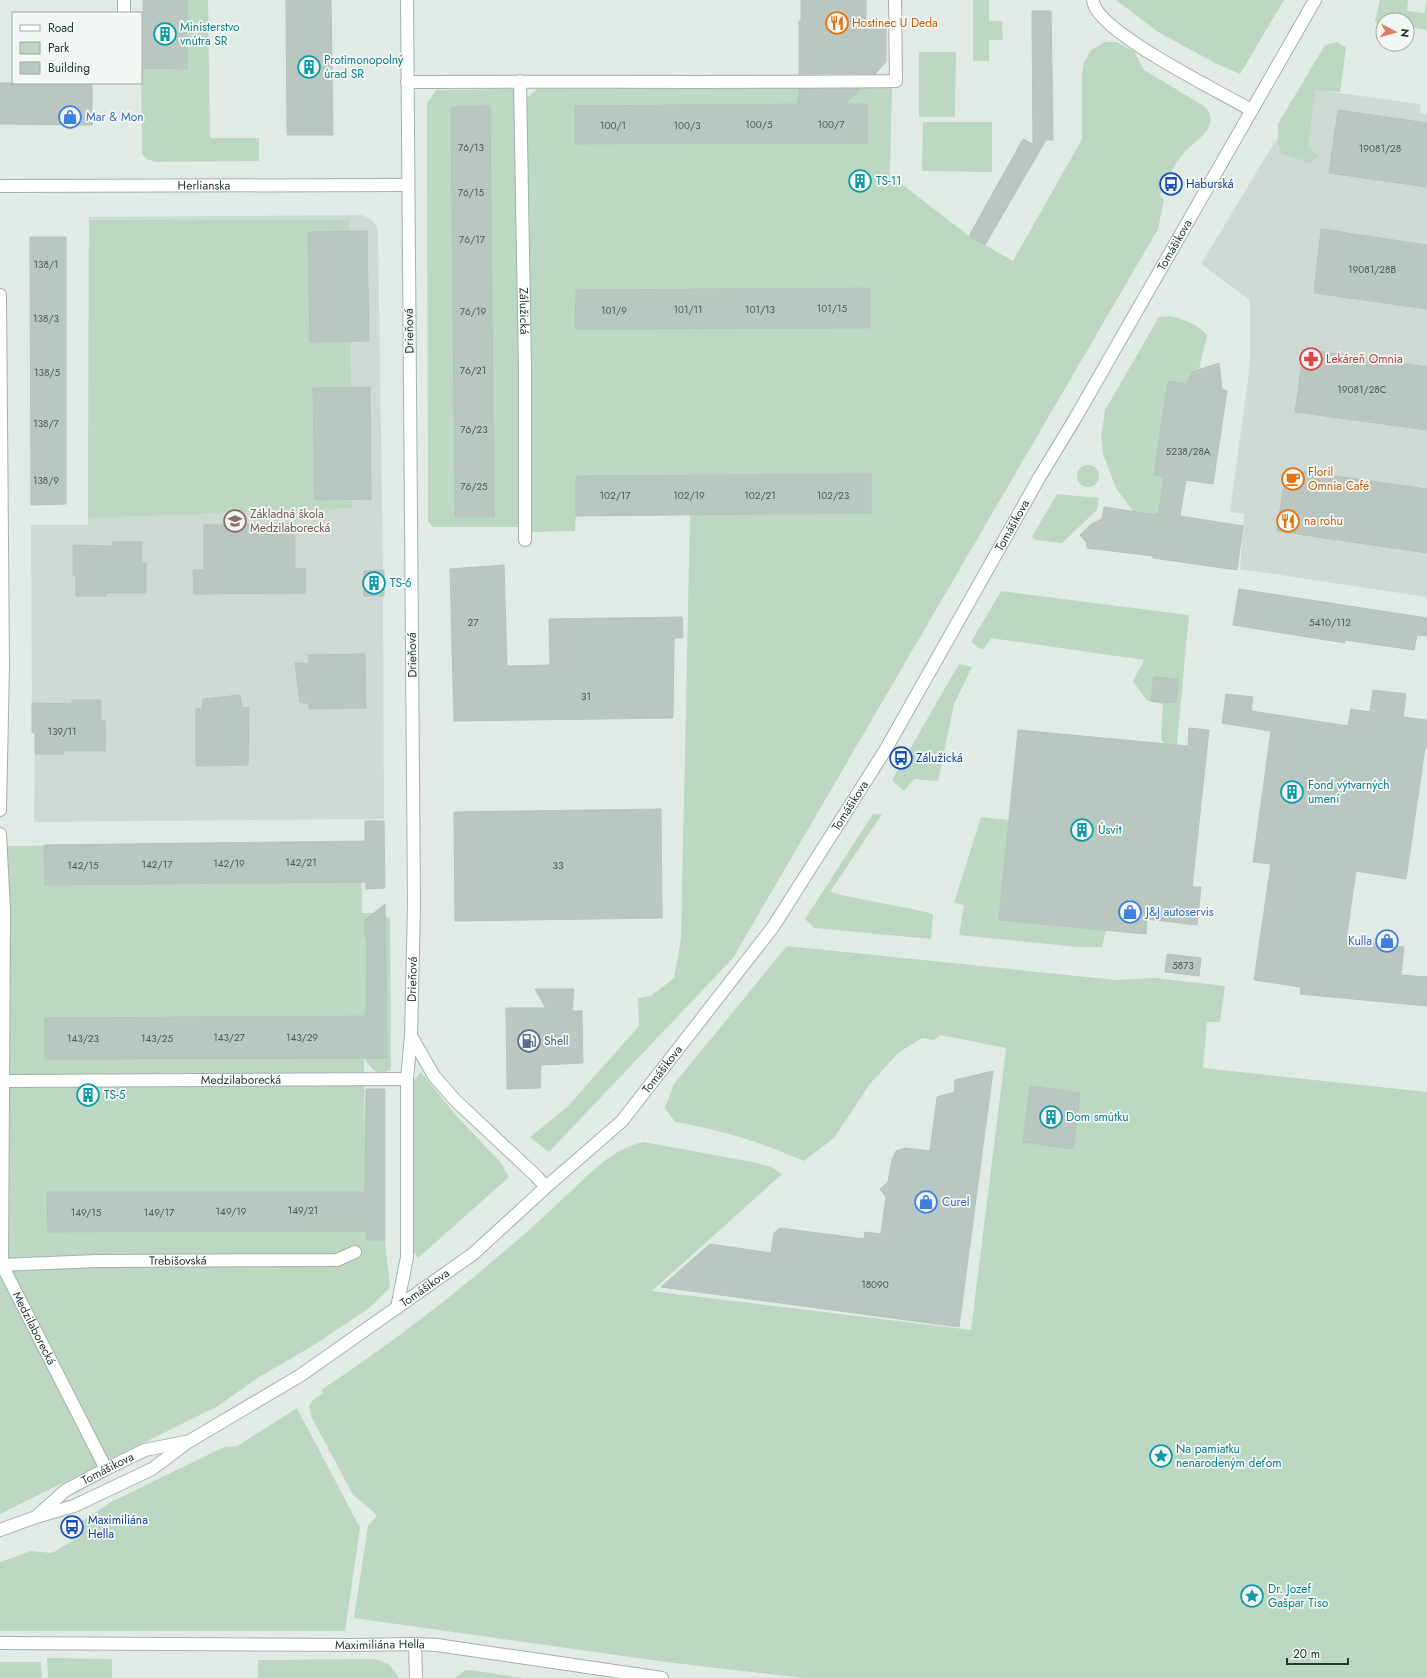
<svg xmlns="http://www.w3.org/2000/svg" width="1427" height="1678" font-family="Jost,sans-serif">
<rect width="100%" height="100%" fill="#e2eae5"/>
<!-- built -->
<g fill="#d0dad4">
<polygon points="1316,90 1421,104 1420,113 1427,114 1427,597 1240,569 1244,514 1230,512 1250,364 1250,300 1201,264 1279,135"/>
<polygon points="362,215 373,221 378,229 383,570 384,570 384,596 383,597 384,819 34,822 35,733 32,733 31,525 88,525 89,217"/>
</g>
<!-- green -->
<g fill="#bdd8c2">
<polygon points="187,0 208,0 210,138 259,138 259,161 155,162 147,159 142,154 141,68 187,68"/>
<polygon points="973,0 989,0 989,21 1002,21 1003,40 989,40 989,61 973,61"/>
<polygon points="1116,0 1284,0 1240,74 1219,65 1158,32"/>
<polygon points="1380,0 1408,0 1407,11 1424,13 1427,0 1427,30 1407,27 1407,20 1383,20 1383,24 1377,24 1375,21"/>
<path d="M 1105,42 L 1116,42 L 1134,51 L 1144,70 L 1204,106 C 1224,125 1194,141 1183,154 C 1173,165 1167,182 1160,195 L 1164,200 L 1158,229 L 733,958 L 549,1152 L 530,1137 L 568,1106 L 639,1026 L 638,998 L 651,996 L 674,978 L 681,939 L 690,515 L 871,513 L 576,516 L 575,531 L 530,532 L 527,98 L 537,89 L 892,88 L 890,175 L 969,236 L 1013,261 L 1082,139 L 1082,75 L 1084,62 L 1091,50 Z"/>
<polygon points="1337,42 1346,47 1340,92 1315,90 1308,147 1318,155 1311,163 1282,154 1278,144 1278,124 1325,45"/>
<polygon points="919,52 956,52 955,117 919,117"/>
<polygon points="520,89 521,527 433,527 428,521 427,103 436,90"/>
<polygon points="923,122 992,122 992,172 922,171"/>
<polygon points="89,220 349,220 352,508 88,518"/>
<path d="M 1171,316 C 1183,320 1200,324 1207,336 L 1199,369 L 1191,372 L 1186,384 L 1168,381 L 1154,475 L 1164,477 L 1158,515 L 1133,511 L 1116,488 L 1103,454 L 1101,438 L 1105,410 L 1159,317 Z"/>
<circle cx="1088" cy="476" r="11"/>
<polygon points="1057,494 1099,498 1097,510 1062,543 1035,540 1032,537"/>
<polygon points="1001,591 1189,615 1167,852 1165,744 1161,739 1163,704 1147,701 1133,681 1144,660 991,638 984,649 979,648 971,642"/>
<polygon points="959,664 972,667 954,704 938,781 914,779 904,791 892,780"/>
<path d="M 873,814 L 882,814 L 830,892 C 864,901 899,905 933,914 L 931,939 L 814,928 L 805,919 Z"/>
<polygon points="981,817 1009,820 999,920 1106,930 1102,947 1079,947 959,935 964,905 954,903"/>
<path d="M 361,842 L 362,913 L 380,913 L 390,918 L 391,1070 C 375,1076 372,1069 364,1058 L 366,1240 L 385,1240 L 390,1288 L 368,1309 L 314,1345 L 259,1377 L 218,1406 L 0,1514 L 0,846 Z"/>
<path d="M 787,946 L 1116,980 L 1155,978 L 1225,986 L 1220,1022 L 1207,1022 L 1203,1068 L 1427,1092 L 1427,1678 L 803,1678 L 666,1662 L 354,1618 L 368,1526 L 377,1516 C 370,1507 360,1502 352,1493 L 312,1418 L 309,1406 L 313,1400 L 323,1393 L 321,1390 C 386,1347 448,1300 507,1249 C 529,1231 549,1211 570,1192 C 592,1172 613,1148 644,1142 L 757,1163 L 771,1167 L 782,1174 L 652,1291 L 971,1330 L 1006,1048 L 941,1035 L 934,1040 L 922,1038 L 898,1053 L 869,1085 L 834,1138 L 804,1161 C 763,1143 719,1129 675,1122 L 665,1108 L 674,1084 Z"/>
<polygon points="421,1072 454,1113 501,1163 509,1177 418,1258 414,1252 414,1080"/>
<polygon points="297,1408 360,1528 345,1631 0,1631 0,1562 31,1551 52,1553 81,1536 79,1523 111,1502 224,1447 237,1446"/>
<polygon points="47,1658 112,1659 112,1678 48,1678"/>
<polygon points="375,1659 389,1664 399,1678 258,1678 258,1660"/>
<polygon points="0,1662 41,1662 42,1678 0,1678"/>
<polygon points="465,1670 470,1670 524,1678 455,1678"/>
</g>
<!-- building -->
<g fill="#bac7c1" stroke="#b5c3bc">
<polygon points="143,0 187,0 187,69 143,68"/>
<polygon points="286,0 331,0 333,135 287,135"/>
<polygon points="801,0 866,0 866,21 886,21 886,62 875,74 799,74 799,21 801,21"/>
<polygon points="1032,11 1051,11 1053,140 1046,140 985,245 969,236 1023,139 1033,144"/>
<polygon points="0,83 92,83 92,125 0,124"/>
<polygon points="799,89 860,89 845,104 867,104 867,143 575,144 575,106 798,104"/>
<polygon points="490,106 494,517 455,517 451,107"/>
<polygon points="1338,110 1427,123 1427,187 1329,173"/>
<polygon points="1321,229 1427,245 1427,309 1314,293"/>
<polygon points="367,231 369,341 310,342 308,232"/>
<polygon points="30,237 66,237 66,504 31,505"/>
<polygon points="869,288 870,328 575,329 576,290"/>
<polygon points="1304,349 1427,367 1427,430 1295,412"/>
<polygon points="1219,363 1222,389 1227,391 1213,484 1186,480 1180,516 1243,526 1237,570 1153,558 1153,556 1087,548 1087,543 1080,535 1091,524 1102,519 1104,507 1158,515 1164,477 1154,475 1168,381 1186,384 1192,372"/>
<polygon points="370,387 371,499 315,500 313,388"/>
<polygon points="1286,469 1427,489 1427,553 1277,531"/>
<polygon points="871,474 871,513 576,516 576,476"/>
<polygon points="295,524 295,569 305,568 305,593 194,594 193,570 204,570 204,525"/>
<polygon points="113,542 142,542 142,563 146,563 146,593 106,593 106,596 76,596 76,575 73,575 73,545 113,546"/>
<polygon points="504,565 507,666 550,665 549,619 682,617 683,638 674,638 673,718 454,721 450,569"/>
<polygon points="384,570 384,596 364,596 364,571"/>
<polygon points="1239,589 1427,618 1427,636 1417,635 1414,650 1345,640 1345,643 1233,625"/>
<polygon points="365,654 366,708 309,709 309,703 300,703 295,663 309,663 308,655"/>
<polygon points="1154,677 1178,679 1176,703 1151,701"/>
<polygon points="1373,690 1406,694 1403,717 1427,720 1427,748 1425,748 1406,879 1356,871 1346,940 1404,947 1401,975 1427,977 1427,1006 1300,994 1301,987 1254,980 1271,864 1253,862 1271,731 1222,723 1226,694 1253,697 1251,711 1348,726 1351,709 1370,712"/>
<polygon points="240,695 242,708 249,707 248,765 196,766 196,709 202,709 203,699"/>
<polygon points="72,700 101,700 101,721 105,721 105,751 64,751 64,754 35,754 35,733 32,733 32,703 72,704"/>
<polygon points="1189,728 1209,730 1192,887 1201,887 1197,925 1147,919 1146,934 999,920 1018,730 1188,746"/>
<polygon points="661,809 662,918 455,921 454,812"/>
<polygon points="365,821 384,821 385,888 366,889 366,882 45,885 44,845 365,841"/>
<polygon points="385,904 387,1058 45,1059 45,1018 366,1016 367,938 365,938 365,920"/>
<polygon points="1167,954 1201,958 1199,976 1165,972"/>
<polygon points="535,989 574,989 572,1011 582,1011 583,1063 541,1065 540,1088 507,1089 506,1008 546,1008"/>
<polygon points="993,1071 959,1327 661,1287 710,1244 771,1253 774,1233 780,1228 864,1239 865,1232 881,1234 886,1197 880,1189 888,1182 892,1159 896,1151 905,1148 930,1151 937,1097 954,1092 955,1080"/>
<polygon points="1030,1086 1080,1093 1073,1149 1023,1142"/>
<polygon points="366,1089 385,1089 385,1240 366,1240 366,1231 48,1232 47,1192 365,1192"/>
</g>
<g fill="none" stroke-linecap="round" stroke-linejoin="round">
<!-- street casing -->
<g stroke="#a5b1ab" stroke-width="14">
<g id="street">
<polyline points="124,0 124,13"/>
<path d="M 1093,0 C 1094,31 1223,93 1251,110"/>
<path id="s1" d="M 520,81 L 525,369 L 525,540"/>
<path d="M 407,82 C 570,81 733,83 896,81 L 895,0"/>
<path id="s2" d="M 0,186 L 407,185"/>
<polyline points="0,295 3,665 0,810"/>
<path id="s3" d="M 0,834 L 4,910 L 2,1265 L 106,1469"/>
<path id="s4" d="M 4,1081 L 407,1079"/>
<path id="s5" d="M 0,1265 L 97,1261 L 337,1260 L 355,1252"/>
<path id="s6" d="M 0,1643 L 353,1645 L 415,1644 L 437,1645 L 662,1678"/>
<polyline points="415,1644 416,1678"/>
</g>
</g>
<!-- secondary casing -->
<g stroke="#a2b4ac" stroke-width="14">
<g id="secondary">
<polyline points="411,1036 434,1076 455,1100 536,1176 546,1187"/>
<path id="s7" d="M 397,1308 L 407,1257 L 407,1079 L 411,1036 L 414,906 L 407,0"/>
<path id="s8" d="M 39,1514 L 66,1490 L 106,1469 L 145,1450 L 185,1442"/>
<path id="s9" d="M 0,1530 L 36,1517 L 74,1506 L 152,1469 L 188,1442 L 301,1375 L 473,1254 L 546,1187 L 622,1121 L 773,927 L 886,749 L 1039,478 L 1076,417 L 1315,0"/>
</g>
</g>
<!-- street -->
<use href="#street" stroke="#fff" stroke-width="12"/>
<!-- secondary -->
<use href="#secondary" stroke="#fff" stroke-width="12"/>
</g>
<!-- icons -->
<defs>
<g id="restaurant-ring" transform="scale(1.15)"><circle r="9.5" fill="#f2f7f4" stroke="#e8710a" stroke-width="1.5"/><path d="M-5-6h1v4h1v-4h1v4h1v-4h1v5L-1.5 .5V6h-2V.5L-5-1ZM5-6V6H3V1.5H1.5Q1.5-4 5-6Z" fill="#e8710a"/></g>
<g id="building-ring" transform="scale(1.15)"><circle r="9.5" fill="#f2f7f4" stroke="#0f9aa8" stroke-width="1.5"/><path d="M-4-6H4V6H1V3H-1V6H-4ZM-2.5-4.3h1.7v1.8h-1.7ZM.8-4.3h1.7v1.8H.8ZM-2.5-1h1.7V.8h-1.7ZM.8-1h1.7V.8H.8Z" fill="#0f9aa8"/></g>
<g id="shop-ring" transform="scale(1.15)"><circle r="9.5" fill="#f2f7f4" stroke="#3f7fe0" stroke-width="1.5"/><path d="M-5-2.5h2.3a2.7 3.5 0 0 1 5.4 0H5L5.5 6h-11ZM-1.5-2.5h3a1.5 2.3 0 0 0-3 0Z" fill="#3f7fe0"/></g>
<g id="bus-ring" transform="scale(1.15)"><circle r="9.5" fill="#f2f7f4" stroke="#1a4fb4" stroke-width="1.5"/><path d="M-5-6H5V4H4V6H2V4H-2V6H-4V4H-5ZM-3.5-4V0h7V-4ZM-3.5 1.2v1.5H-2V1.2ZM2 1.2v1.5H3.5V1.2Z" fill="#1a4fb4"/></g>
<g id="pharmacy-ring" transform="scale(1.15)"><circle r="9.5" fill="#f2f7f4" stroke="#e0444e" stroke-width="1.5"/><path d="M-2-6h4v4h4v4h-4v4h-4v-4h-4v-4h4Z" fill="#e0444e"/></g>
<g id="cafe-ring" transform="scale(1.15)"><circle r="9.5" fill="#f2f7f4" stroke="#e8710a" stroke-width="1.5"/><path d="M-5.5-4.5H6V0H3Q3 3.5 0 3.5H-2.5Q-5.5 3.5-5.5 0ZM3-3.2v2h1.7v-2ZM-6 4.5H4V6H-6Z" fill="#e8710a"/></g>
<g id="school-ring" transform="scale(1.15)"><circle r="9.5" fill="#f2f7f4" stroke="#8d6e63" stroke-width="1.5"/><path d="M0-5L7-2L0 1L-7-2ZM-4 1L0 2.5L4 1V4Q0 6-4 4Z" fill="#8d6e63"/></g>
<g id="fuel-ring" transform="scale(1.15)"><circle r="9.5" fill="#f2f7f4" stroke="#5c6f8a" stroke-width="1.5"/><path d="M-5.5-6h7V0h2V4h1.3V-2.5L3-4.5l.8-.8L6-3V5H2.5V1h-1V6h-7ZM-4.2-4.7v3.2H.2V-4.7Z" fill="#5c6f8a"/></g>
<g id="sight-ring" transform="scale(1.15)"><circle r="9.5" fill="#f2f7f4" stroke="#0f9aa8" stroke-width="1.5"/><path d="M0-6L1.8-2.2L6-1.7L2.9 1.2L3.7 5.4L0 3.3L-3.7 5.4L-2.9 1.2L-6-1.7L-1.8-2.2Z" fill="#0f9aa8"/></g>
</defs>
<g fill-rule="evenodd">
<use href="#restaurant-ring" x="837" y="23"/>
<use href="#building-ring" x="165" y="34"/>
<use href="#building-ring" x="309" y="67"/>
<use href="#shop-ring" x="70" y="117"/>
<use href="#building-ring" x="860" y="181"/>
<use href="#bus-ring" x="1171" y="184"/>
<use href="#pharmacy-ring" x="1311" y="359"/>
<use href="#cafe-ring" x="1293" y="479"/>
<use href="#school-ring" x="235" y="521"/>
<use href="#restaurant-ring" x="1288" y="521"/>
<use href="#building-ring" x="374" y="583"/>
<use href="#bus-ring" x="901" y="758"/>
<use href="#building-ring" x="1292" y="792"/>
<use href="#building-ring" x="1082" y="830"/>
<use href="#shop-ring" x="1130" y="912"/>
<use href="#shop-ring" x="1387" y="941"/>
<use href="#fuel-ring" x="529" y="1041"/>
<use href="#building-ring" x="88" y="1095"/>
<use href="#building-ring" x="1051" y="1117"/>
<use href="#shop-ring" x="926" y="1202"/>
<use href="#sight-ring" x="1161" y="1456"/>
<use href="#bus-ring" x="72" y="1527"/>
<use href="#sight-ring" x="1252" y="1596"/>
</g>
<g text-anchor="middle" stroke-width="3.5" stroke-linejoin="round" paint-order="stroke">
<!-- number labels -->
<g font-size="10" fill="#4a5c55">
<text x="759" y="128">100/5</text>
<text x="831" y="128">100/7</text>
<text x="613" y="129">100/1</text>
<text x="687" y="129">100/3</text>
<text x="471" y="151">76/13</text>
<text x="1380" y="152">19081/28</text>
<text x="471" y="196">76/15</text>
<text x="472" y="243">76/17</text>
<text x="46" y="268">138/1</text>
<text x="1372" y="273">19081/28B</text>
<text x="832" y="312">101/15</text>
<text x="688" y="313">101/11</text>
<text x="760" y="313">101/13</text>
<text x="614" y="314">101/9</text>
<text x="473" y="315">76/19</text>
<text x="46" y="322">138/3</text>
<text x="473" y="374">76/21</text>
<text x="47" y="376">138/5</text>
<text x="1362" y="393">19081/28C</text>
<text x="46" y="427">138/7</text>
<text x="474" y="433">76/23</text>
<text x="1188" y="455">5238/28A</text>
<text x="46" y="484">138/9</text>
<text x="474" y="490">76/25</text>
<text x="615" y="499">102/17</text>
<text x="689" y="499">102/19</text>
<text x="760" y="499">102/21</text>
<text x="833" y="499">102/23</text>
<text x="473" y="626">27</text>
<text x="1330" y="626">5410/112</text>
<text x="586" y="700">31</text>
<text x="62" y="735">139/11</text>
<text x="301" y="866">142/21</text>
<text x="229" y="867">142/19</text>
<text x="157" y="868">142/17</text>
<text x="83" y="869">142/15</text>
<text x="558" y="869">33</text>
<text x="1183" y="969">5873</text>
<text x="229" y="1041">143/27</text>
<text x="302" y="1041">143/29</text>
<text x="83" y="1042">143/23</text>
<text x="157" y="1042">143/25</text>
<text x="303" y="1214">149/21</text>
<text x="231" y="1215">149/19</text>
<text x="86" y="1216">149/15</text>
<text x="159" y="1216">149/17</text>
<text x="875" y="1288">18090</text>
</g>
<!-- food labels -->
<g font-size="12" fill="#c56008" stroke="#f2f7f4" text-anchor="start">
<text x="852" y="27">Hostinec U Deda</text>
<text x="1308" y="476">Floril<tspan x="1308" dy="14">Omnia Café</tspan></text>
<text x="1304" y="525">na rohu</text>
</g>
<!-- culture labels -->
<g font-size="12" fill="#0d838f" stroke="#f2f7f4" text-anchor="start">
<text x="180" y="31">Ministerstvo<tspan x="180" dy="14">vnútra SR</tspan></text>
<text x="324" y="64">Protimonopolný<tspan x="324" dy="14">úrad SR</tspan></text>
<text x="876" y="185">TS-11</text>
<text x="390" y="587">TS-6</text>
<text x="1308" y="789">Fond výtvarných<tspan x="1308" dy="14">umení</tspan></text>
<text x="1098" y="834">Úsvit</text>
<text x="104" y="1099">TS-5</text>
<text x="1066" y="1121">Dom smútku</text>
<text x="1176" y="1453">Na pamiatku<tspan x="1176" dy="14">nenarodeným deťom</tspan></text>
<text x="1268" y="1593">Dr. Jozef<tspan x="1268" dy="14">Gašpar Tiso</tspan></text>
</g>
<!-- shop labels -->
<g font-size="12" fill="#366cbe" stroke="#f2f7f4" text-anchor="start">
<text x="86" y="121">Mar &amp; Mon</text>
<text x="1146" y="916">J&amp;J autoservis</text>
<text x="1372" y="945" text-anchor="end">Kulla</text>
<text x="942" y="1206">Curel</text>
</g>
<!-- transit labels -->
<g font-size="12" fill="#164399" stroke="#f2f7f4" text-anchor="start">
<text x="1186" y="188">Haburská</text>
<text x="916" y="762">Zálužická</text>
<text x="88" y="1524">Maximiliána<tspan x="88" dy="14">Hella</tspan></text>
</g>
<!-- street labels -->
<g font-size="12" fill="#243831" stroke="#f2f7f4">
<text dy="4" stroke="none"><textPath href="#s2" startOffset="204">Herlianska</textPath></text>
<text dy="4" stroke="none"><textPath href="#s9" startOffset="1788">Tomášikova</textPath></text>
<text dy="4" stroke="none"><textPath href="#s1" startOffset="230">Zálužická</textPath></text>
<text transform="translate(409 331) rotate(-91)" y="4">Drieňová</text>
<text dy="4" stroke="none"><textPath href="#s9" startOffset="1464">Tomášikova</textPath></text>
<text transform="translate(412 655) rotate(-91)" y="4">Drieňová</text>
<text dy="4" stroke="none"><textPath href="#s9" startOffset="1140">Tomášikova</textPath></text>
<text dy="4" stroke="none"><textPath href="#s7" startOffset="330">Drieňová</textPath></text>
<text dy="4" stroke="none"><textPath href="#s9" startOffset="816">Tomášikova</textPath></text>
<text dy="4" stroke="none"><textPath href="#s4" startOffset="237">Medzilaborecká</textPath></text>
<text dy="4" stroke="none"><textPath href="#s5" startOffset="178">Trebišovská</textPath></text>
<text dy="4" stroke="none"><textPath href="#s9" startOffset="492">Tomášikova</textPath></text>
<text dy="4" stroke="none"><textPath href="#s3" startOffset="502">Medzilaborecká</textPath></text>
<text dy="4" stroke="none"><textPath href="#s8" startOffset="83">Tomášikova</textPath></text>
<text dy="4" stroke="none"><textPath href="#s6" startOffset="380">Maximiliána Hella</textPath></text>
</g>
<!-- health labels -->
<g font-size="12" fill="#be3a42" stroke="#f2f7f4" text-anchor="start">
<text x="1326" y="363">Lekáreň Omnia</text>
</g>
<!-- education labels -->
<g font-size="12" fill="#785e54" stroke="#f2f7f4" text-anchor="start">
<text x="250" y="518">Základná škola<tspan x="250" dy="14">Medzilaborecká</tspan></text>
</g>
<!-- service labels -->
<g font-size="12" fill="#4e5e75" stroke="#f2f7f4" text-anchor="start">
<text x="544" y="1045">Shell</text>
</g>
</g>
<!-- legend -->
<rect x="12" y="12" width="130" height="72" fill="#f2f7f4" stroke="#a0aba6"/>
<rect x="20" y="25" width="20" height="6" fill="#ffffff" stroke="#a0aba6"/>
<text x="48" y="32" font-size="12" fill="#243831">Road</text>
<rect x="20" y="42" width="20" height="12" fill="#bdd8c2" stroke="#a0aba6"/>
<text x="48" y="52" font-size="12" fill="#243831">Park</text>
<rect x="20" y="62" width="20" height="12" fill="#bac7c1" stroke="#a0aba6"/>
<text x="48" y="72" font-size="12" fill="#243831">Building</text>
<!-- north arrow -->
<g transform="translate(1395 32) rotate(96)"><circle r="19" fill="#f2f7f4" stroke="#a0aba6"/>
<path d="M0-3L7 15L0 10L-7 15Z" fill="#e07c6a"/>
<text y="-6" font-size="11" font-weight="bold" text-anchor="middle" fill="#243831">N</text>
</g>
<!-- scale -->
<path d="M1287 1658v6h61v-6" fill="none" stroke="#243831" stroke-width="2"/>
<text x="1293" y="1658" font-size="12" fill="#243831" stroke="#f2f7f4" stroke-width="3" paint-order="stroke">20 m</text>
</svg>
